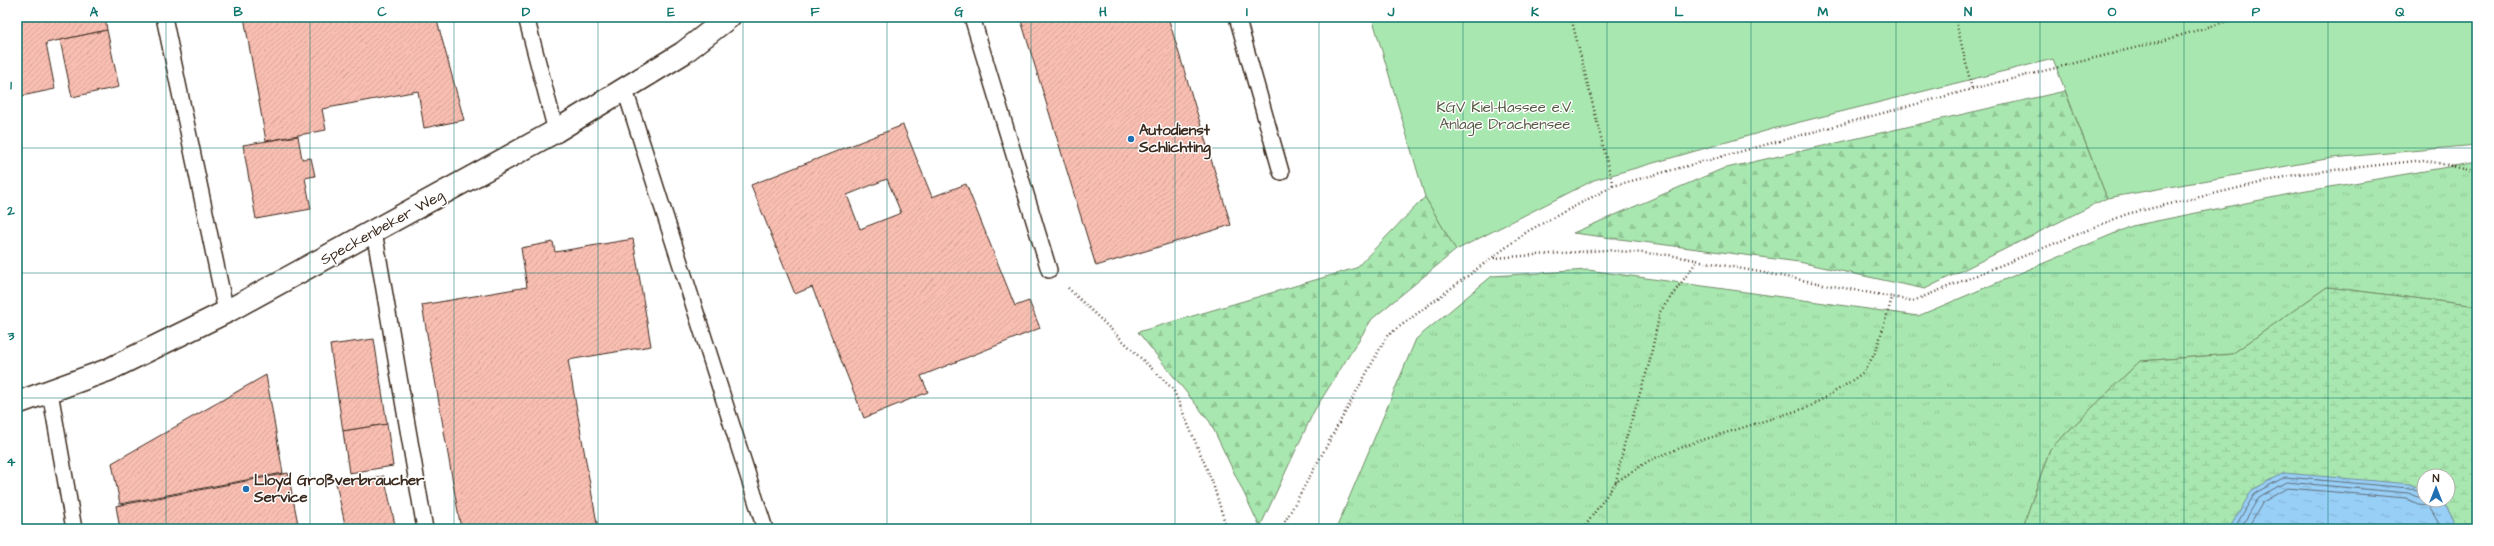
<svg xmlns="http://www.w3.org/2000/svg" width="2494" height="546" font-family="'Architects Daughter',sans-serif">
<defs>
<pattern id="grass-tufts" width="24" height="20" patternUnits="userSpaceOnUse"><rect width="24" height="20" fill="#a8e8b0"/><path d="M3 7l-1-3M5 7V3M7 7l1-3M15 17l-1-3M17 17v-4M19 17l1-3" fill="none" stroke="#92c797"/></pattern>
<pattern id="forest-firs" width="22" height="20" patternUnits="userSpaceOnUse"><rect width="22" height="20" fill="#a8e8b0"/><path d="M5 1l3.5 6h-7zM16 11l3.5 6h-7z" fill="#92c797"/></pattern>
<pattern id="wetland-marsh" width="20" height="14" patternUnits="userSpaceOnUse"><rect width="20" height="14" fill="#a8e8b0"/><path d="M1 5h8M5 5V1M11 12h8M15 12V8" fill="none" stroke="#92c797"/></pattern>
<pattern id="water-ripples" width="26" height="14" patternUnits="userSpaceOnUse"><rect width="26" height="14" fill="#98cff7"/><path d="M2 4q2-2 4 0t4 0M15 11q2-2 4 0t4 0" fill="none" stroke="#84b2d3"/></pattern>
<pattern id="building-hatch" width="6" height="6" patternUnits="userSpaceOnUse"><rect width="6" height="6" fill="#f9beb2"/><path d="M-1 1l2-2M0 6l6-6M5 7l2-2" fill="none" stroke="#d6a399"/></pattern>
</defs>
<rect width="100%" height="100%" fill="#fff"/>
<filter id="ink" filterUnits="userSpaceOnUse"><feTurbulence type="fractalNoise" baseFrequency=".025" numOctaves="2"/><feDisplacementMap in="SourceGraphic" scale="8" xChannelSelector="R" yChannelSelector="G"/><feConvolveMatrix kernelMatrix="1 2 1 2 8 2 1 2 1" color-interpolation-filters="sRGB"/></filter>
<g filter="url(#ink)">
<!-- grass -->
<polygon fill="url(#grass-tufts)" stroke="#728967" points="2477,162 2477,306 2327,287 2232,354 2140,361 2050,449 2022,529 1336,529 1416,339 1492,276 1588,270 1918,316 2132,226 2295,193"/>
<!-- forest -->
<g fill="url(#forest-firs)" stroke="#728967">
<polygon points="2065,91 2107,198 1925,289 1799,262 1573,233 1722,169"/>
<polygon points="1425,197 1456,250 1372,319 1314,411 1260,527 1210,422 1138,332 1356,268"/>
</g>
<!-- wetland -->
<polygon fill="url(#wetland-marsh)" stroke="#728967" points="2327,287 2477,306 2477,529 2459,529 2442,500 2448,500 2448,476 2424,476 2424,491 2410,484 2239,513 2229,529 2022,529 2050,449 2140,361 2232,354"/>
<!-- garden -->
<polygon fill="#a8e8b0" stroke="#728967" points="1372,17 2477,17 2477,145 2332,158 2107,198 2053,59 1776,128 1594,180 1456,250 1425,197"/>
<!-- water -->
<polygon fill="url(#water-ripples)" stroke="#738da0" points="2284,473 2410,484 2424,491 2424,500 2442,500 2459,529 2229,529 2252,490"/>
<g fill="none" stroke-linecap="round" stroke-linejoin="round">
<!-- shore -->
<g stroke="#606c75" stroke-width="1">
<polyline points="2234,529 2255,493 2285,477 2409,488 2424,494"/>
<polyline points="2240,529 2259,497 2286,482 2408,493 2424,499"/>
<polyline points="2247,529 2263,502 2287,488 2406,498 2418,504 2428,505 2442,529"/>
</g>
</g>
<!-- building -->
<g fill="url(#building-hatch)" stroke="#3b2a1e" fill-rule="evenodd">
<polygon points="17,17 105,17 107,30 46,43 55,89 17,97"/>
<polygon points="244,17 436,17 464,120 424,128 418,91 322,109 326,130 266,141"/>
<polygon points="1020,17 1136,17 1137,20 1147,17 1168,17 1231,225 1096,266"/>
<polygon points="107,30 119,87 72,97 60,40"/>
<path d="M 903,125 L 932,197 L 966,184 L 1015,306 L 1029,301 L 1040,328 L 921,376 L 928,392 L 864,418 L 812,287 L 795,294 L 751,185 ZM 887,179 L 901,213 L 860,229 L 847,195 Z"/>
<polygon points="298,136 302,159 311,158 315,176 305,178 311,209 256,219 243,145"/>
<polygon points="633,239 651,346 568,360 598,529 461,529 422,305 527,287 521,248 553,242 555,252"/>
<polygon points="374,339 387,424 343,431 330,345"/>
<polygon points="266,375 283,473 120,504 112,463"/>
<polygon points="387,424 393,466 349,473 343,431"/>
<polygon points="288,473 299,529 120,529 116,506"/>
<polygon points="384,476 396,529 346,529 336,483"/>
</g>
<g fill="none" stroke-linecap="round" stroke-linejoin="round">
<!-- service casing -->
<g stroke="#3b2a1e" stroke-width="18">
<g id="service">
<polyline points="164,17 226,312"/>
<polyline points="526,17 556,131"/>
<polyline points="972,17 1049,270"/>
<polyline points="1237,17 1281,172"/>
<polyline points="625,90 765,529"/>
<polyline points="374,231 425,529"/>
<polyline points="50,392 74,529"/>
</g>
</g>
<!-- minor casing -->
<g stroke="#3b2a1e" stroke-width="25">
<polyline id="minor" points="17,403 108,370 226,312 556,131 683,53 729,17"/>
</g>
<!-- path -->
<g stroke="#3b2a1e" stroke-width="2.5" stroke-dasharray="1 3" stroke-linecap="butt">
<polyline points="1571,17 1613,186"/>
<polyline points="1955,17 1972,89"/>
<polyline points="1494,258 1605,250 1669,255 1913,301 2127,214 2298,174 2424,160 2473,171 2477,170"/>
<polyline points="1068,288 1173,389 1212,481 1227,529"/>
<polyline points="1616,482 1624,445 1649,364 1660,312 1697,261"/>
<polyline points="1281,529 1387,336 1528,231 1613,186 1972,89 2162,41 2241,17"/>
<polyline points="1583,529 1616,482 1650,460 1693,443 1809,407 1844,386 1864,372 1876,351 1892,298"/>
</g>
<!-- service -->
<use href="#service" stroke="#fff" stroke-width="15"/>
<!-- minor -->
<use href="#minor" stroke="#fff" stroke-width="22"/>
</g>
</g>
<!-- grid -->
<path fill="none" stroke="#0f766e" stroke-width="1" stroke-opacity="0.55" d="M 166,17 L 166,529M 310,17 L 310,529M 454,17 L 454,529M 598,17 L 598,529M 743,17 L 743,529M 887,17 L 887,529M 1031,17 L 1031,529M 1175,17 L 1175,529M 1319,17 L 1319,529M 1463,17 L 1463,529M 1607,17 L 1607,529M 1751,17 L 1751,529M 1896,17 L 1896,529M 2040,17 L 2040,529M 2184,17 L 2184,529M 2328,17 L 2328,529M 17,148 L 2477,148M 17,273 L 2477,273M 17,398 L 2477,398"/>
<!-- markers -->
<g fill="#1f6fb2" stroke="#fff" stroke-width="1.5">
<circle cx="1131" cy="139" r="4"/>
<circle cx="246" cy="489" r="4"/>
</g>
<g text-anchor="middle" stroke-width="3" stroke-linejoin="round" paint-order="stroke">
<!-- park labels -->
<g font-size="15" fill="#565a42" stroke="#fff">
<text x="1505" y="112">KGV Kiel-Hassee e.V.<tspan x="1505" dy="17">Anlage Drachensee</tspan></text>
</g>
<!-- poi labels -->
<g font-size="15" font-weight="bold" fill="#3b2a1e" stroke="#fff" text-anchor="start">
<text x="1139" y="135">Autodienst<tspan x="1139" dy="17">Schlichting</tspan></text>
<text x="254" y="485">Lloyd Großverbraucher<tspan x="254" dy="17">Service</tspan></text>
</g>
<!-- street labels -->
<g font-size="15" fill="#3b2a1e" stroke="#fff">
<text transform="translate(382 227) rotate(-29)" y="5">Speckenbeker Weg</text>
</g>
</g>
<!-- margin -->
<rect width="2494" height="546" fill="none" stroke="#fff" stroke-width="44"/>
<!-- north arrow -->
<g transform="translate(2436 488)"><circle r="19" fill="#ffffff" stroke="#b1aaa5"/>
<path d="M0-3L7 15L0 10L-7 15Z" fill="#1f6fb2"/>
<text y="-6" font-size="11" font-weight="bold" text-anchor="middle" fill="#3b2a1e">N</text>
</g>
<rect x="22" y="22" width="2450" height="502" fill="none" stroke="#0f766e" stroke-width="1.5"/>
<g font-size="13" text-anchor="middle" font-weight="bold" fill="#0f766e">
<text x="94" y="16">A</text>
<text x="238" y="16">B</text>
<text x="382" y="16">C</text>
<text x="526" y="16">D</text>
<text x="671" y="16">E</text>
<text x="815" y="16">F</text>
<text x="959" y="16">G</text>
<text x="1103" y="16">H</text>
<text x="1247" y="16">I</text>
<text x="1391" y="16">J</text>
<text x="1535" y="16">K</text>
<text x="1679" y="16">L</text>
<text x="1823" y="16">M</text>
<text x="1968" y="16">N</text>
<text x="2112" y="16">O</text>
<text x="2256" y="16">P</text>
<text x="2400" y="16">Q</text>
<text x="11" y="89">1</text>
<text x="11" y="215">2</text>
<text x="11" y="340">3</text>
<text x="11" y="466">4</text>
</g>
</svg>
